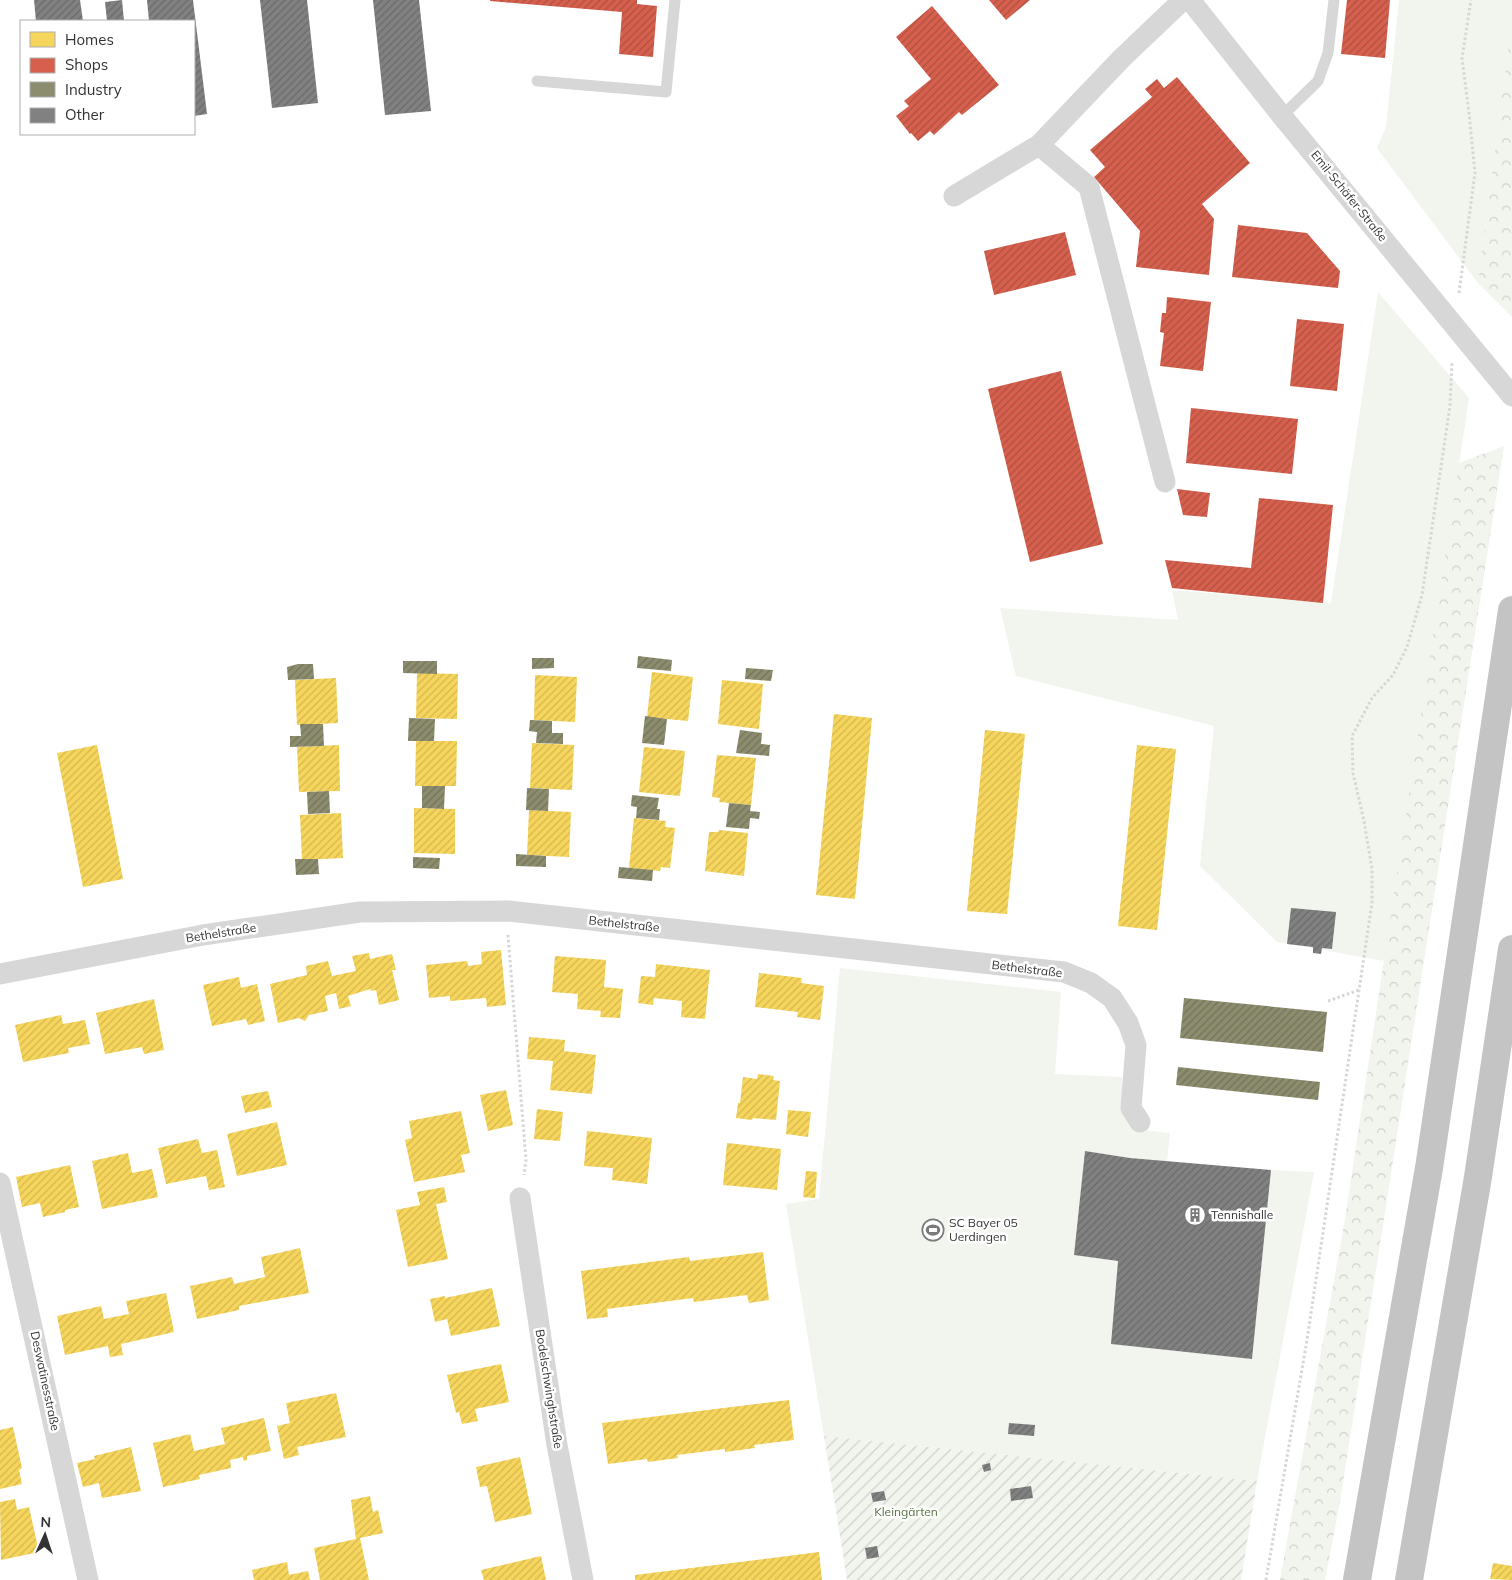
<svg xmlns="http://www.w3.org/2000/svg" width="1512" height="1580" font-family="Mulish,sans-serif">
<defs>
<pattern id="forest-crowns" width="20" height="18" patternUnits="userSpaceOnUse" patternTransform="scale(1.25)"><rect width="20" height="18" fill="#f1f5ed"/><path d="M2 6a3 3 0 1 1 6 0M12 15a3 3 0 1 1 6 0" fill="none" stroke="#cfd2cc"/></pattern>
<pattern id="garden-furrows" width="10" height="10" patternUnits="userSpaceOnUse" patternTransform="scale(1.25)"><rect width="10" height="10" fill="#f1f5ed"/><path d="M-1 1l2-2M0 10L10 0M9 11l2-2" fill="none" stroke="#cfd2cc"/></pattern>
<pattern id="homes-hatch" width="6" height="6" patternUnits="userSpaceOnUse" patternTransform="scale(1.25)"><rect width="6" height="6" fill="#f6d55c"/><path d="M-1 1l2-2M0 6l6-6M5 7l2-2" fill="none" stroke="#d3b750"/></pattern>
<pattern id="shops-hatch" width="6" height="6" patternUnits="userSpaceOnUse" patternTransform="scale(1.25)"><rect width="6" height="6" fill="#d6604d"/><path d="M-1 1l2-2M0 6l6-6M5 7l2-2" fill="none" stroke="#ae5041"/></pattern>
<pattern id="industry-hatch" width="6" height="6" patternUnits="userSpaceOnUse" patternTransform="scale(1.25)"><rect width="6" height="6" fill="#8c8c6e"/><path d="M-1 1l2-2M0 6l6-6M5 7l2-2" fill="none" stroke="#73735b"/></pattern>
<pattern id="building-hatch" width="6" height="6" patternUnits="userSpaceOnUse" patternTransform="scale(1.25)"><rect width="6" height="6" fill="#818181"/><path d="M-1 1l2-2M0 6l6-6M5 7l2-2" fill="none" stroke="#6a6a6a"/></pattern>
</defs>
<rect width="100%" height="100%" fill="#fff"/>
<!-- grass -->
<g fill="#f1f5ed">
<polygon points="1399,0 1512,0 1512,19 1478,283 1377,148 1386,127"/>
<polygon points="1378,292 1469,398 1385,961 1277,942 1200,866 1214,726 1016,676 1000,608 1178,620 1172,590 1331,603"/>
<polygon points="840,968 1061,992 1055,1074 1122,1077 1122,1105 1134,1124 1150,1131 1170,1133 1167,1161 1130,1158 1085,1151 1074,1255 1118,1261 1111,1344 1252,1359 1271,1170 1314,1172 1257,1481 824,1436 786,1204 819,1199"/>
</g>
<!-- forest -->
<g fill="url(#forest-crowns)">
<polygon points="1512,19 1512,317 1478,283"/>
<polygon points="1504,446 1340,1502 1325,1580 1280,1580 1345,1219 1459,463"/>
</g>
<!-- garden -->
<polygon fill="url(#garden-furrows)" points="824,1436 1257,1481 1241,1580 847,1580"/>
<!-- homes -->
<g fill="url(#homes-hatch)">
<polygon points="652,672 693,677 688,721 647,717"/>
<polygon points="417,673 458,674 457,719 416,718"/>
<polygon points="535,675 577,677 575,722 534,720"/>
<polygon points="336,678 338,723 297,725 295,680"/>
<polygon points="722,680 763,684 759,729 718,724"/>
<polygon points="834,714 872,718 855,899 816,895"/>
<polygon points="985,730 1025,734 1007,914 967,911"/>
<polygon points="416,741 457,741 456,786 415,786"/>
<polygon points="532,743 574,745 572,790 530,788"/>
<polygon points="97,745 123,879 83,887 57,753"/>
<polygon points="339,745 340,791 299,792 297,747"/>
<polygon points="1137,745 1176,749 1157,930 1118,926"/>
<polygon points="644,747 685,751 680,796 639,792"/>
<polygon points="717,755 756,758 751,805 719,802 720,798 712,797"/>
<polygon points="414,808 455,809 455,854 414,853"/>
<polygon points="529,810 571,812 569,857 527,855"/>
<polygon points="341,813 343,858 302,860 300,815"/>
<polygon points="634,818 666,821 665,827 675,828 670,868 661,867 660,871 629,868"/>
<polygon points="719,830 748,833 744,876 705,871 709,832 718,832"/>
<polygon points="501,950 506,1005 487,1007 486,998 450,1001 450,996 429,998 426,965 467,961 468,966 482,964 481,952"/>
<polygon points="369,953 370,959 392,954 396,970 392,970 399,1000 379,1005 376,990 371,991 370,989 348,996 351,1006 339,1009 336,993 325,996 328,1011 309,1015 305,1021 299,1018 278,1023 270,984 307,975 306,966 328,961 332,976 356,971 352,956"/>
<polygon points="555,956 606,960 604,987 623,989 620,1018 600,1017 601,1011 577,1009 578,994 552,992"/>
<polygon points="656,964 710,970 705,1019 681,1017 682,1001 654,998 653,1005 638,1003 641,976 655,977"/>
<polygon points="759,973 802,978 801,983 824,986 820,1020 797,1017 798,1012 755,1007"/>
<polygon points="239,977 241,988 257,984 265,1021 248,1025 246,1019 212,1026 203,985"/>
<polygon points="154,999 164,1050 144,1054 142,1047 105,1054 96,1013"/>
<polygon points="61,1015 63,1024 85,1020 90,1044 68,1048 69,1053 23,1062 15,1025"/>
<polygon points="529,1037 565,1040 564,1051 596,1055 592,1094 550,1090 553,1061 527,1059"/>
<polygon points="758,1074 774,1076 773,1080 780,1081 776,1120 753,1118 752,1120 736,1118 738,1103 740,1103 743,1077 757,1079"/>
<polygon points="506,1090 513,1125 488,1131 480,1095"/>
<polygon points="268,1091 272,1107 245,1113 241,1096"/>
<polygon points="537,1109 563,1112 560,1141 534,1139"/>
<polygon points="788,1110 811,1112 808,1137 786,1134"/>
<polygon points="461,1111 470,1153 461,1155 465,1172 414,1182 405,1140 412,1138 409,1121"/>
<polygon points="277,1122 287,1165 237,1176 227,1134"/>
<polygon points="587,1131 652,1138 647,1184 612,1180 613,1168 584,1166"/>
<polygon points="198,1139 202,1153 217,1150 225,1187 209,1190 206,1176 166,1184 158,1148"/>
<polygon points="727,1143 781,1149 777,1190 723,1185"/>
<polygon points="128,1153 132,1173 152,1169 158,1197 102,1209 92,1161"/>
<polygon points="70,1165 79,1207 65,1210 65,1212 43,1217 40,1203 22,1207 16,1177"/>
<polygon points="806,1171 817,1172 815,1198 803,1197"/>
<polygon points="444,1187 447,1202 436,1204 448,1259 408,1267 396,1210 420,1205 417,1192"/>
<polygon points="300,1248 309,1293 239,1306 239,1310 197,1319 190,1286 232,1277 234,1284 265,1277 261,1257"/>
<polygon points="763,1252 769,1300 749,1303 747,1295 694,1302 693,1298 607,1309 608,1317 587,1319 581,1271 689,1257 690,1261"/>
<polygon points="492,1288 500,1326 451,1336 447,1319 435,1322 430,1299 445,1296 445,1298"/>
<polygon points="166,1293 174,1332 121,1344 123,1355 110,1357 108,1346 65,1355 57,1316 101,1306 104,1319 129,1314 126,1301"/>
<polygon points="501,1364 509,1402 475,1409 478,1421 462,1424 459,1412 456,1413 447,1375"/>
<polygon points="336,1393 346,1437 297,1447 299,1455 284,1459 277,1426 290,1423 286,1403"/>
<polygon points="789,1400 794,1440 754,1445 755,1448 725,1452 725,1449 677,1455 678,1458 648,1462 647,1459 608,1464 602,1423"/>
<polygon points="264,1418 271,1451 247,1456 247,1460 244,1461 243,1457 230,1460 231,1468 199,1475 200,1479 163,1487 153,1443 190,1434 194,1451 225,1444 221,1428"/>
<polygon points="13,1427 22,1468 19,1470 22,1484 0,1489 0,1430"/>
<polygon points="131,1447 141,1491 102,1498 99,1483 83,1487 77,1463 95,1459 94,1456"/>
<polygon points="520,1457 532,1514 495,1522 487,1486 480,1487 476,1467"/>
<polygon points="370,1496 373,1512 378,1510 383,1533 360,1538 369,1580 320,1580 314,1548 356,1539 351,1500"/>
<polygon points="15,1499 17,1510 29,1507 39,1552 1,1560 0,1502"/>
<polygon points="819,1552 822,1580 635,1580 635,1575"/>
<polygon points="541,1556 546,1580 484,1580 481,1570"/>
<polygon points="287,1562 289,1575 308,1571 310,1580 254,1580 252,1570"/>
<polygon points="1493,1563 1512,1566 1512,1580 1490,1579"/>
</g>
<!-- shops -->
<g fill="url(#shops-hatch)">
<polygon points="490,0 637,0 637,4 657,6 653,57 619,54 622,12 490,1"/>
<polygon points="989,0 1030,0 1006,20"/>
<polygon points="1347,0 1390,0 1385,58 1341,54"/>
<polygon points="932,6 999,85 962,115 959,112 934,135 930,131 918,141 911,133 910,134 896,116 909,106 904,101 931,79 896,37"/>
<polygon points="1177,77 1250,163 1202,204 1214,219 1209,275 1136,267 1140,231 1094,177 1105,167 1090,150 1152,97 1145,89 1157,79 1164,88"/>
<polygon points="1238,225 1307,233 1340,271 1338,288 1232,277"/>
<polygon points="1065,232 1076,275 994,295 984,251"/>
<polygon points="1167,297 1211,302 1203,371 1160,366 1164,333 1160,332 1162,313 1166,313"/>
<polygon points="1297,319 1344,324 1337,391 1290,386"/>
<polygon points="1061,371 1103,544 1030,562 988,389"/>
<polygon points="1191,408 1298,419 1292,474 1186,463"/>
<polygon points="1177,489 1210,493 1207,517 1183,515"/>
<polygon points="1259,498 1333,505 1323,603 1172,588 1165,560 1251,568"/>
</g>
<!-- industry -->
<g fill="url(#industry-hatch)">
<polygon points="638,656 672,660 671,671 637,668"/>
<polygon points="532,658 554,658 554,668 532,669"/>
<polygon points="403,661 437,661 437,674 403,673"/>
<polygon points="298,664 313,664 314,679 288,680 287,667"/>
<polygon points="746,668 773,670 771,681 745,679"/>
<polygon points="645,716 667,719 664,745 642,743"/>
<polygon points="409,718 435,719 434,741 408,741"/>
<polygon points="530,720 552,721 552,733 563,733 563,744 536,743 537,732 529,731"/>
<polygon points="300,724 323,724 324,746 290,747 290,736 301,736"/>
<polygon points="740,730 762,733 761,744 770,745 769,756 736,753"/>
<polygon points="422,786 445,786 444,809 422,808"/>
<polygon points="527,788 549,789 548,811 526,810"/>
<polygon points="329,791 330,813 308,814 307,792"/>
<polygon points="632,795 659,798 657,809 660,809 659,820 636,818 637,807 631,806"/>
<polygon points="729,803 751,805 750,811 760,812 759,819 750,818 749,829 726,827"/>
<polygon points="516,854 546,856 546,867 516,866"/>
<polygon points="413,857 440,858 439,869 413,868"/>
<polygon points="295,859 318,859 319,874 296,875"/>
<polygon points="619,867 653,870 652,881 618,878"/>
<polygon points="1184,998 1327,1012 1323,1052 1180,1038"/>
<polygon points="1178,1067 1320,1082 1318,1100 1176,1085"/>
</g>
<!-- building -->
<g fill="url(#building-hatch)">
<polygon points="34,0 80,0 83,21 36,21"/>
<polygon points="122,0 124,21 107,21 105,2"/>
<polygon points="147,0 193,0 207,114 194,116 194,21 149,21"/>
<polygon points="260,0 307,0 318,103 272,108"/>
<polygon points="373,0 419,0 431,111 385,115"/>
<polygon points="1291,908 1336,912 1332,949 1322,948 1321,954 1313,953 1313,947 1287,944"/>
<polygon points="1085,1151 1130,1158 1271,1170 1252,1359 1111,1344 1118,1261 1074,1255"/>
<polygon points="1009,1423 1035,1425 1034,1436 1008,1434"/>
<polygon points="990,1463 991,1470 984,1472 982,1465"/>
<polygon points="1031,1486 1033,1498 1011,1501 1010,1489"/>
<polygon points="884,1491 886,1500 873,1502 871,1493"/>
<polygon points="877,1546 879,1557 867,1559 865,1548"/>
</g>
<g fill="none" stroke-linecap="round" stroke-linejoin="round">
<!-- path -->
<g stroke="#d6d6d6" stroke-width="3" stroke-dasharray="2.5 2.5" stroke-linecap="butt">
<polyline points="1459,293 1475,173 1469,113 1462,58 1471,0"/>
<polyline points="508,935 526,1160 524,1175"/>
<polyline points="1328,1001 1359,990"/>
<polyline points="1266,1580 1307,1340 1372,903 1372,869 1364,821 1353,773 1352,736 1372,698 1393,675 1407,647 1422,595 1450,406 1452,362"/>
</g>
<!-- service -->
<g stroke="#d7d7d7" stroke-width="11">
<polyline points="537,81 666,92 675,0"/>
<polyline points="1282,116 1318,81 1328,53 1334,0"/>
</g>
<!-- minor -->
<g stroke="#d7d7d7" stroke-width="21">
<polyline points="1190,0 1282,116 1512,396"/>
<polyline points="1039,145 1089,187 1165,482"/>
<polyline points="954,196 1039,145 1122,58 1183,0"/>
<polyline points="0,974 203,935 360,912 508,911 1064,972 1091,983 1112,998 1128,1023 1136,1045 1131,1108 1140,1122"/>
<polyline points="0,1183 88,1580"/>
<polyline points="520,1198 557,1445 583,1580"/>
</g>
<!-- motorway -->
<g stroke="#c4c4c4" stroke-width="28">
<polyline points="1357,1580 1429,1168 1512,610"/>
<polyline points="1409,1580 1478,1177 1512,949"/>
</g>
</g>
<!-- icons -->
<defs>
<g id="building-ring" transform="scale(1.125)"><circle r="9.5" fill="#fff" stroke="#7a7a7a" stroke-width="1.5"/><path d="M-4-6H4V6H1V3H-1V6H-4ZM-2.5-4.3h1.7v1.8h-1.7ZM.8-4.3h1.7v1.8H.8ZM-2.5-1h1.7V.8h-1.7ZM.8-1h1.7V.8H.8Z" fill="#7a7a7a"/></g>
<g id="stadium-ring" transform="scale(1.125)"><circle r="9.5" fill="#fff" stroke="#7a7a7a" stroke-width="1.5"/><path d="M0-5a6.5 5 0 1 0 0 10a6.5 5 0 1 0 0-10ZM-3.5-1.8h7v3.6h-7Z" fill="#7a7a7a"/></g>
</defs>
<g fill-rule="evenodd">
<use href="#building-ring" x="1195" y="1215"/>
<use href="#stadium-ring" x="933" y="1230"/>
</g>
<g text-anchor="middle" stroke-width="5" stroke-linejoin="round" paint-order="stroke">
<!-- street labels -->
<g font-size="12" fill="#333" stroke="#fff">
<text transform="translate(1349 196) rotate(51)" y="4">Emil-Schäfer-Straße</text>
<text transform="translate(624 924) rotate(6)" y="4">Bethelstraße</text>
<text transform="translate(221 933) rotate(-9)" y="4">Bethelstraße</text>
<text transform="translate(1027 969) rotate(7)" y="4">Bethelstraße</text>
<text transform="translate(45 1381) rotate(78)" y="4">Deswatinesstraße</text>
<text transform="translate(549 1389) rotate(81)" y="4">Bodelschwinghstraße</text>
</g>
<!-- poi labels -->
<g font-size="12" fill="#333" stroke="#fff" text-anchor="start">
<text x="1211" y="1219">Tennishalle</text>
<text x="949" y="1227">SC Bayer 05<tspan x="949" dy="14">Uerdingen</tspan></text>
</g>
<!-- park labels -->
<g font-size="12" fill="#56703f" stroke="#fff">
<text x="906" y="1516">Kleingärten</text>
</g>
</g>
<!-- legend -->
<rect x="20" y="20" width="175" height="115" fill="#ffffff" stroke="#adadad"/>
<rect x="30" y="32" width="25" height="15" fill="#f6d55c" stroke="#adadad"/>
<text x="65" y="45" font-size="15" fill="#333333">Homes</text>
<rect x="30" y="58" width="25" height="15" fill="#d6604d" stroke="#adadad"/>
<text x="65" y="70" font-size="15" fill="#333333">Shops</text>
<rect x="30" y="82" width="25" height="15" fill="#8c8c6e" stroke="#adadad"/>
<text x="65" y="95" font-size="15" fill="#333333">Industry</text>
<rect x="30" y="108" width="25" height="15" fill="#818181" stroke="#adadad"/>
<text x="65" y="120" font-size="15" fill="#333333">Other</text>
<!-- north arrow -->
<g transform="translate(45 1535) rotate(3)" stroke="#ffffff" stroke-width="4" paint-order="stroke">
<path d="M0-4L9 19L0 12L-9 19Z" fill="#333333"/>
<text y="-8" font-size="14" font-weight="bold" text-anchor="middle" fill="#333333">N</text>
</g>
</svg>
